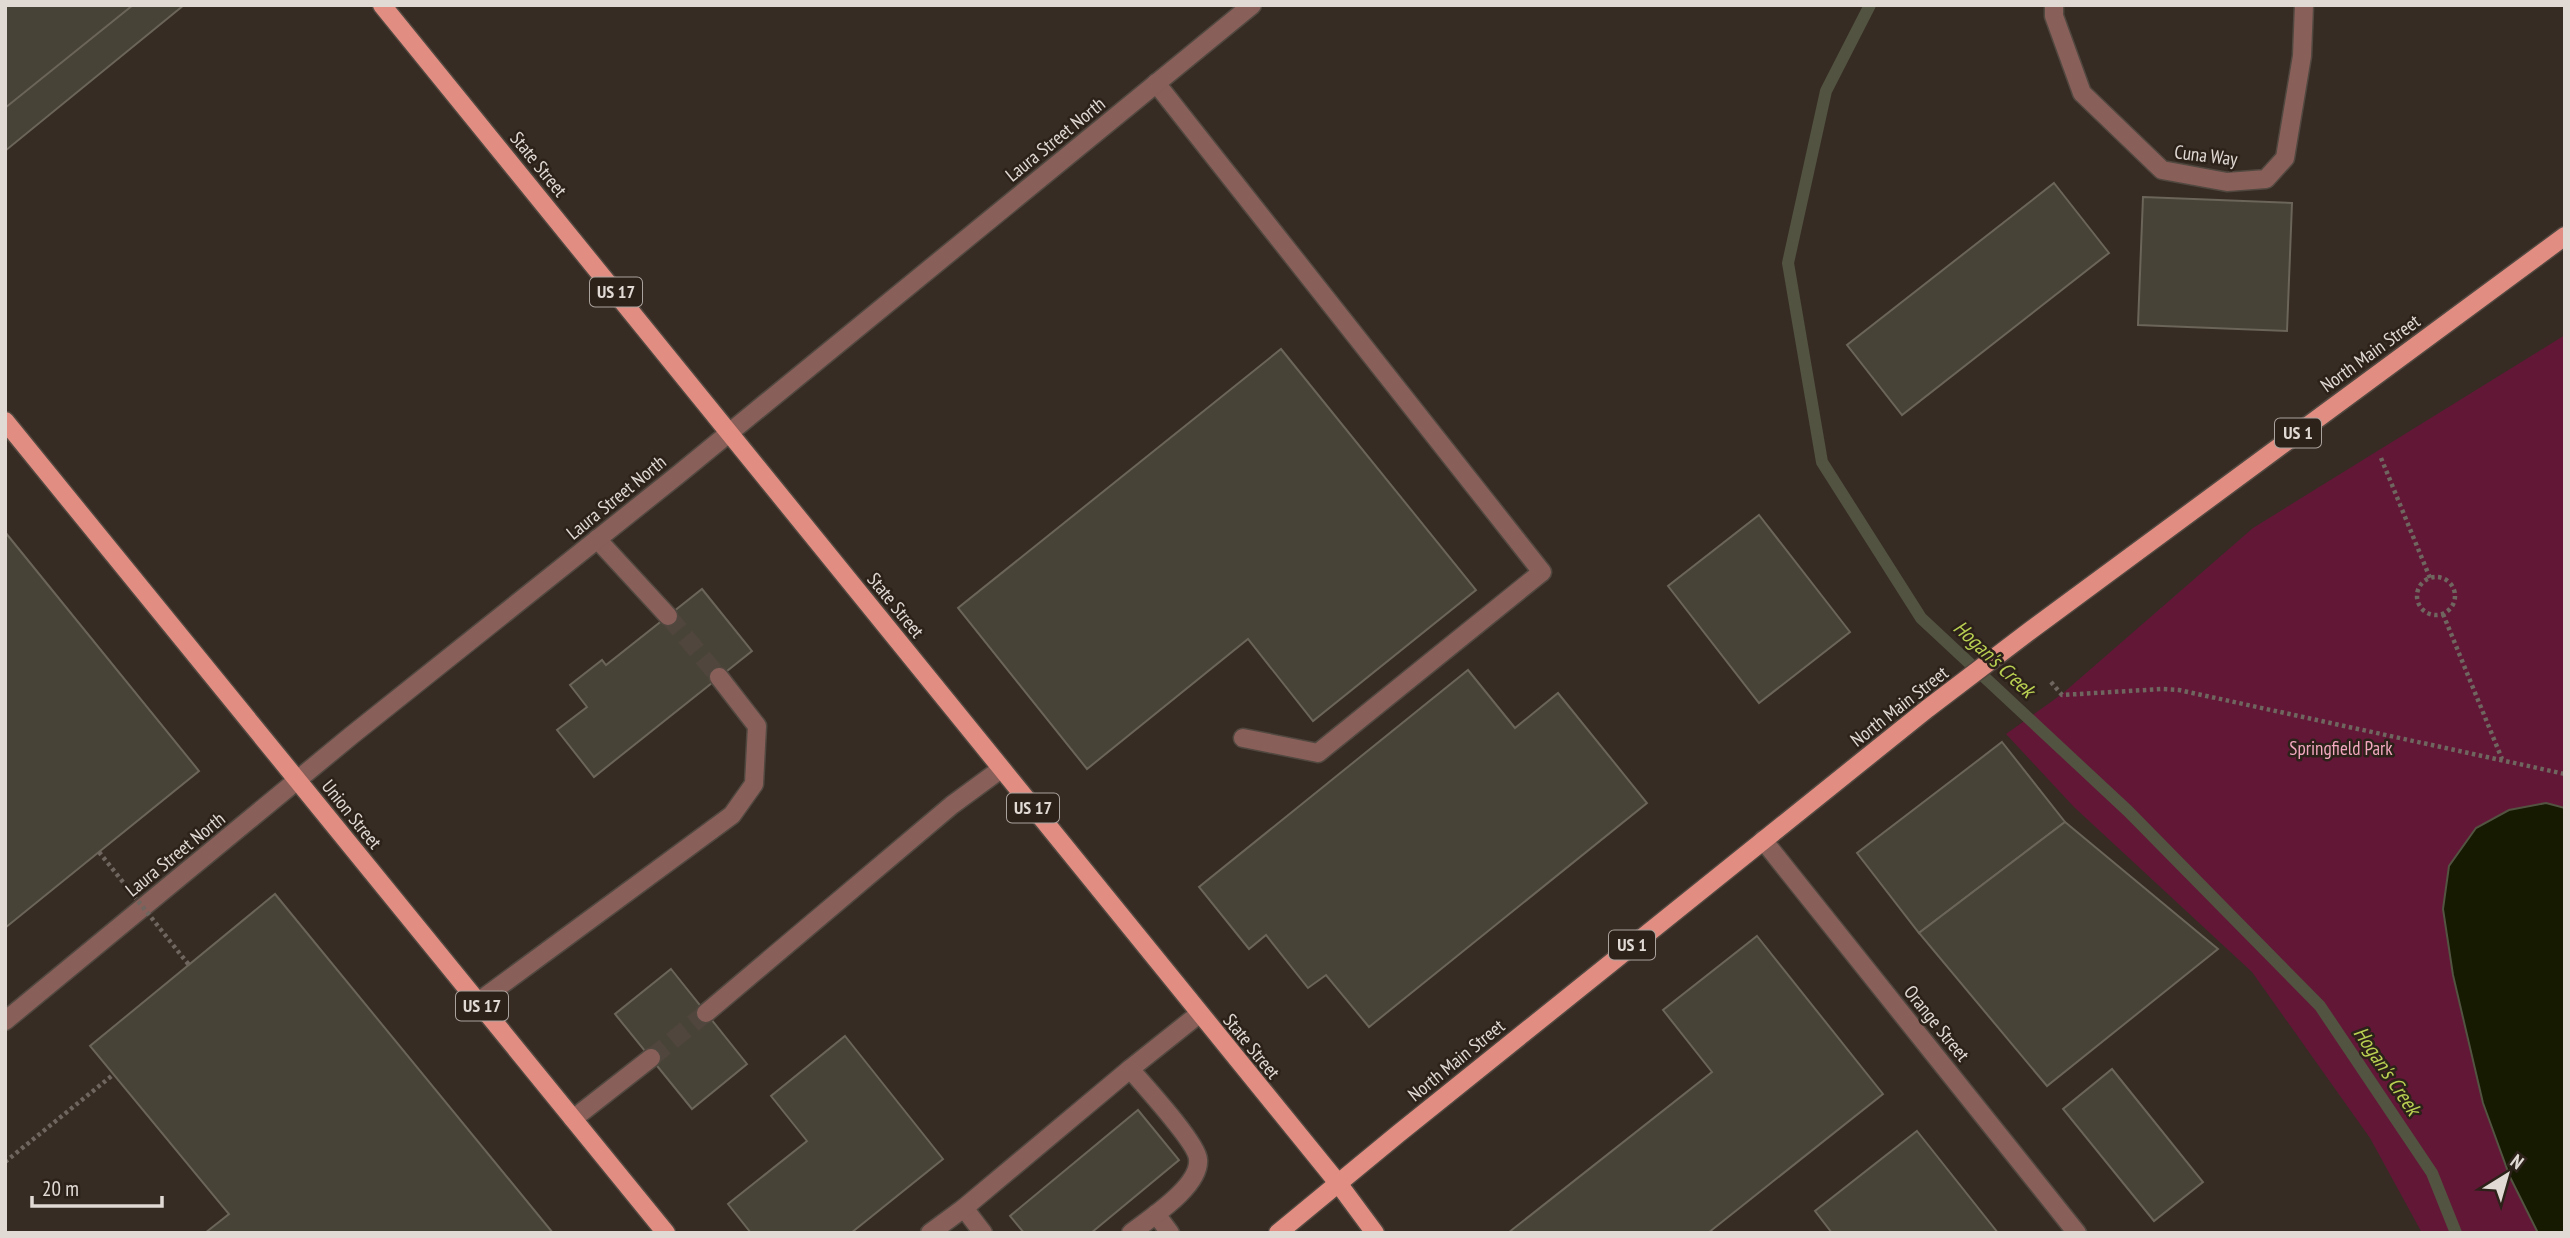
<svg xmlns="http://www.w3.org/2000/svg" width="2570" height="1238" viewBox="0 0 2570 1238" font-family="'PT Sans Narrow',sans-serif">
<style>
.green{fill:#621737}
.water{fill:#151a00;stroke:#525340;stroke-width:2}
.lines{fill:none;stroke-linecap:round;stroke-linejoin:round}
.stream{stroke:#525340;stroke-width:12}
.building{fill:#484337;stroke:#6a6558;stroke-width:2}
.minor-tunnel{stroke:#50463e;stroke-width:18;stroke-dasharray:18 9;stroke-linecap:butt}
.minor-casing{stroke:#514840;stroke-width:21}
.major-casing{stroke:#514840;stroke-width:21}
.path{stroke:#6f665f;stroke-width:4.5;stroke-dasharray:3.5 3.5;stroke-linecap:butt}
.minor{stroke:#885f59;stroke-width:18}
.major{stroke:#e18d81;stroke-width:18}
.path-bridge{stroke:#6f665f;stroke-width:4.5;stroke-dasharray:3.5 3.5;stroke-linecap:butt}
.labels{text-anchor:middle;stroke-width:5;stroke-linejoin:round;paint-order:stroke}
.shield{fill:#2c221a;stroke:#aaa29c;stroke-width:2}
.shield-label{font-size:18px;font-weight:bold;fill:#e0d9d4}
.street-label{font-size:19px;fill:#e0d9d4;stroke:#2c221a}
.park-label{font-size:19px;fill:#f2a8bf;stroke:#2c221a}
.water-label{font-size:21px;font-style:italic;fill:#b8cf51;stroke:#2c221a}
</style>
<rect width="100%" height="100%" fill="#362c24"/>
<!-- green -->
<path class="green" d="M2565,335V1233H2422L2370,1138L2252,972L2074,807L2006,734L2062,694L2253,528Z"/>
<!-- water -->
<path class="water" d="M2546,803L2565,808V1233H2538L2510,1177L2483,1103L2453,975L2443,909L2449,866L2476,828L2509,810Z"/>
<g class="lines">
<!-- stream -->
<path class="stream" d="M1870,5L1826,91L1788,263L1822,462L1921,618L2128,811L2320,1006L2432,1173L2456,1233"/>
</g>
<!-- building -->
<g class="building">
<path d="M5,5H184L5,151Z"/>
<path d="M5,5H133L5,108Z"/>
<path d="M2054,183L2109,253L1902,415L1847,345Z"/>
<path d="M2143,197L2292,203L2287,331L2138,325Z"/>
<path d="M1281,349L1476,590L1313,721L1248,639L1087,769L958,608Z"/>
<path d="M1759,515L1850,632L1759,703L1668,586Z"/>
<path d="M5,532L199,771L5,928Z"/>
<path d="M702,589L752,651L594,777L557,730L587,707L570,685L602,660L606,665Z"/>
<path d="M1468,670L1515,728L1558,693L1647,803L1369,1027L1326,975L1308,988L1266,935L1249,949L1199,887Z"/>
<path d="M2002,742L2065,822L1919,933L1857,853Z"/>
<path d="M2065,822L2218,949L2047,1086L1919,933Z"/>
<path d="M275,894L553,1233H205L229,1214L90,1046Z"/>
<path d="M1757,936L1883,1094L1708,1233H1508L1712,1072L1663,1010Z"/>
<path d="M671,969L747,1064L692,1109L615,1014Z"/>
<path d="M845,1036L943,1159L851,1233H751L728,1204L807,1141L771,1096Z"/>
<path d="M2112,1069L2203,1182L2154,1221L2063,1109Z"/>
<path d="M1138,1110L1179,1160L1091,1233H1024L1010,1216Z"/>
<path d="M1917,1131L1998,1233H1832L1815,1211Z"/>
</g>
<g class="lines">
<!-- minor-tunnel -->
<g class="minor-tunnel">
<path d="M668,616L719,677"/>
<path d="M651,1058L706,1013"/>
</g>
<defs>
<g id="minor">
<path d="M2054,5V16L2082,93L2162,170L2227,182L2266,179L2285,158L2302,56L2304,5"/>
<path d="M1156,83L1542,572L1318,753L1243,738"/>
<path d="M597,539L668,616"/>
<path d="M1763,840L2077,1233"/>
<path d="M478,1002L732,815L754,784L757,726L719,677"/>
<path d="M706,1013L952,805L1001,769"/>
<path d="M5,1021L352,735L679,474L1252,5"/>
<path d="M1130,1069L1199,1014"/>
<path d="M573,1119L651,1058"/>
<path d="M964,1208L983,1233"/>
<path d="M1156,1214L1170,1233"/>
<path d="M930,1233L964,1208L1130,1069C1143,1084 1197,1143 1198,1159C1201,1186 1150,1218 1131,1233"/>
</g>
<g id="major">
<path d="M382,5L1338,1183L1375,1233"/>
<path d="M5,421L666,1233"/>
<path d="M1278,1233L1398,1134L1927,709L2031,630L2565,236"/>
</g>
</defs>
<!-- minor casing -->
<use href="#minor" class="minor-casing"/>
<!-- major casing -->
<use href="#major" class="major-casing"/>
<!-- path -->
<g class="path">
<path d="M2381,458L2430,578"/>
<circle cx="2436" cy="596" r="19"/>
<path d="M2443,614L2502,759"/>
<path d="M2051,682L2062,695L2162,689L2179,690L2565,774"/>
<path d="M5,1162L114,1074"/>
</g>
<!-- minor -->
<use href="#minor" class="minor"/>
<!-- major -->
<use href="#major" class="major"/>
<!-- path-bridge -->
<path class="path-bridge" d="M99,852L189,965"/>
</g>
<g class="labels">
<!-- shield labels -->
<g class="shield">
<rect x="590" y="277.5" width="52" height="29" rx="5"/>
<rect x="2275" y="418.5" width="46" height="29" rx="5"/>
<rect x="1007" y="793.5" width="52" height="29" rx="5"/>
<rect x="1609" y="930.5" width="46" height="29" rx="5"/>
<rect x="456" y="991.5" width="52" height="29" rx="5"/>
</g>
<g class="shield-label">
<text x="616" y="298">US 17</text>
<text x="2298" y="439">US 1</text>
<text x="1033" y="814">US 17</text>
<text x="1632" y="951">US 1</text>
<text x="482" y="1012">US 17</text>
</g>
<!-- street labels -->
<g class="street-label">
<text transform="translate(1055 139) rotate(-39)" y="7">Laura Street North</text>
<text transform="translate(2206 155) rotate(7)" y="7">Cuna Way</text>
<text transform="translate(539 164) rotate(51)" y="7">State Street</text>
<text transform="translate(2370 353) rotate(-36)" y="7">North Main Street</text>
<text transform="translate(616 497) rotate(-39)" y="7">Laura Street North</text>
<text transform="translate(896 605) rotate(51)" y="7">State Street</text>
<text transform="translate(1899 706) rotate(-38)" y="7">North Main Street</text>
<text transform="translate(352 814) rotate(51)" y="7">Union Street</text>
<text transform="translate(175 854) rotate(-39)" y="7">Laura Street North</text>
<text transform="translate(1937 1023) rotate(51)" y="7">Orange Street</text>
<text transform="translate(1252 1046) rotate(51)" y="7">State Street</text>
<text transform="translate(1456 1060) rotate(-39)" y="7">North Main Street</text>
</g>
<!-- park labels -->
<g class="park-label">
<text x="2341" y="755">Springfield Park</text>
</g>
<!-- water labels -->
<g class="water-label">
<text transform="translate(1994 659) rotate(43)" y="7">Hogan's Creek</text>
<text transform="translate(2387 1071) rotate(56)" y="7">Hogan's Creek</text>
</g>
</g>
<!-- border -->
<rect width="2570" height="1238" fill="none" stroke="#e0d9d4" stroke-width="14"/>
<!-- north arrow -->
<g transform="translate(2507 1175) rotate(37)" stroke="#2c221a" stroke-width="5" paint-order="stroke">
<path d="M0-5L12 26L0 18L-12 26Z" fill="#e0d9d4"/>
<text y="-10" font-size="19" font-weight="bold" text-anchor="middle" fill="#e0d9d4">N</text>
</g>
<!-- scale -->
<path d="M32 1196v10h130v-10" fill="none" stroke="#e0d9d4" stroke-width="3.5"/>
<text x="42" y="1196" font-size="21" fill="#e0d9d4" stroke="#2c221a" stroke-width="5" paint-order="stroke">20 m</text>
</svg>
